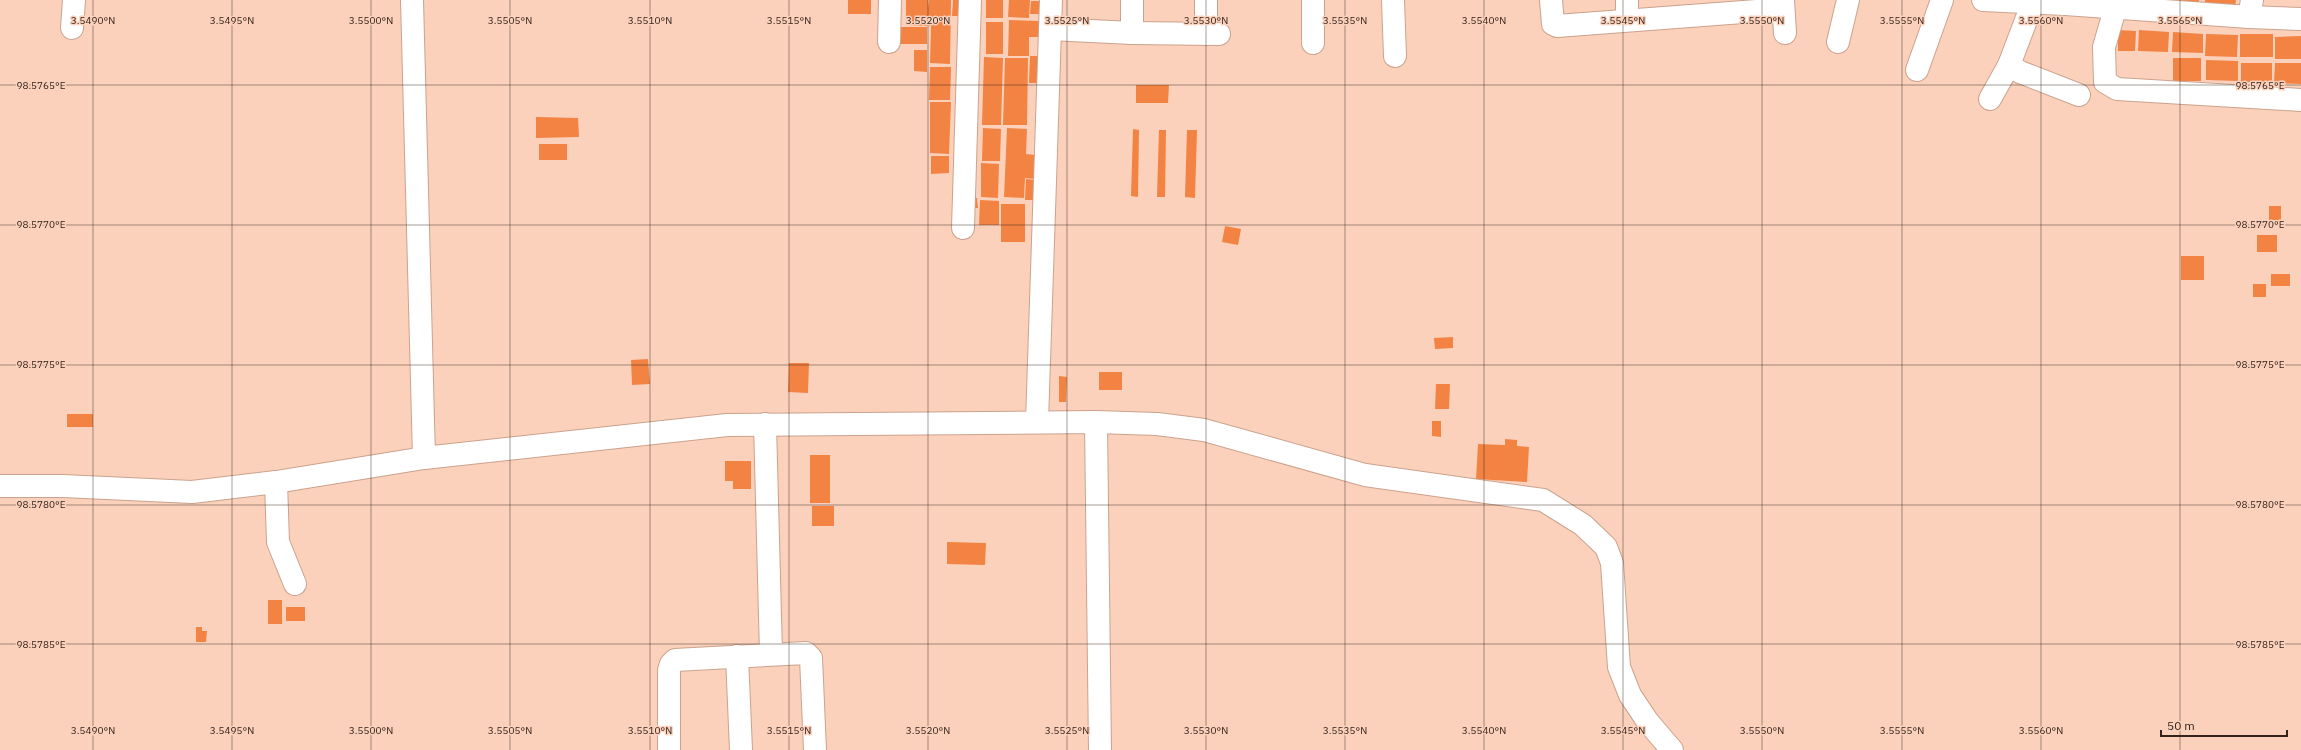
<svg xmlns="http://www.w3.org/2000/svg" width="2301" height="750" viewBox="0 0 2301 750" font-family="'IBM Plex Sans',sans-serif">
<style>
.building{fill:#f38343}
.lines{fill:none;stroke-linecap:round;stroke-linejoin:round}
.minor-casing{stroke:#cba28d;stroke-width:24}
.minor{stroke:#fff;stroke-width:22}
.ticks{fill:none;stroke:#33231b;stroke-width:1;stroke-opacity:0.45}
.ticks-label{font-size:10px;text-anchor:middle;fill:#33231b;stroke:#fcd1bc;stroke-width:3;stroke-linejoin:round;paint-order:stroke}
</style>
<rect width="100%" height="100%" fill="#fcd1bc"/>
<!-- building -->
<g class="building">
<rect x="848" y="0" width="23" height="14"/>
<path d="M906,0H928L929,8V0H951L950,64L930,63L931,26L906,25Z"/>
<path d="M953,0H960L959,16H952Z"/>
<rect x="986" y="0" width="17" height="18"/>
<path d="M1009,0H1030L1029,18L1008,17Z"/>
<rect x="2180" y="0" width="19" height="7"/>
<path d="M2205,0H2236L2235,7L2205,6Z"/>
<path d="M1031,1H1040L1039,14H1030Z"/>
<path d="M1009,20L1039,21L1038,37H1029V56H1008Z"/>
<rect x="986" y="22" width="17" height="32"/>
<rect x="897" y="27" width="30" height="17"/>
<path d="M2118,30L2136,31L2135,51H2118Z"/>
<path d="M2139,30L2169,32L2168,52L2138,51Z"/>
<path d="M2173,32L2203,34V53L2172,52Z"/>
<path d="M2206,34L2238,35L2237,57L2205,56Z"/>
<rect x="2240" y="34" width="33" height="23"/>
<path d="M2301,36V59H2275V37Z"/>
<path d="M914,50H927V72L914,71Z"/>
<path d="M1030,56H1039L1038,83H1029Z"/>
<path d="M984,57L1003,58L1001,125H982Z"/>
<path d="M1005,58H1028L1027,125H1003Z"/>
<rect x="2173" y="58" width="28" height="23"/>
<path d="M2206,60L2238,61V81L2206,80Z"/>
<rect x="2241" y="63" width="31" height="19"/>
<path d="M2275,63H2301V84L2274,83Z"/>
<path d="M930,67H951L950,100H929Z"/>
<path d="M1136,85H1169L1168,103H1136Z"/>
<path d="M930,102H951L949,154L930,153Z"/>
<path d="M536,117L578,118L579,137L536,138Z"/>
<path d="M983,128L1001,129L1000,161H982Z"/>
<path d="M1007,128L1027,129L1026,154L1035,155V179L1025,178L1024,198L1004,197Z"/>
<path d="M1133,129L1139,130L1138,197L1131,196Z"/>
<path d="M1159,130H1166L1165,197H1157Z"/>
<path d="M1187,130H1197L1195,198L1185,197Z"/>
<rect x="539" y="144" width="28" height="16"/>
<path d="M931,156H949V173L931,174Z"/>
<path d="M981,163L999,164L998,198L981,197Z"/>
<path d="M1026,179L1035,180L1034,200H1025Z"/>
<path d="M971,198H977L978,208H971Z"/>
<path d="M980,200L999,201V225H979Z"/>
<rect x="1001" y="204" width="24" height="38"/>
<rect x="2269" y="206" width="12" height="14"/>
<path d="M1225,226L1241,229L1238,245L1222,242Z"/>
<rect x="2257" y="235" width="20" height="17"/>
<rect x="2181" y="256" width="23" height="24"/>
<rect x="2271" y="274" width="19" height="12"/>
<rect x="2253" y="284" width="13" height="13"/>
<path d="M1453,337V348L1435,349L1434,338Z"/>
<path d="M648,359L650,384L632,385L631,360Z"/>
<path d="M789,363H809L808,393L788,392Z"/>
<rect x="1099" y="372" width="23" height="18"/>
<path d="M1059,376L1067,377L1066,402H1059Z"/>
<path d="M1436,384H1450L1449,409H1435Z"/>
<rect x="67" y="414" width="26" height="13"/>
<path d="M1432,421H1441V437L1432,436Z"/>
<path d="M1505,439L1517,440V446L1529,447L1527,482L1476,479L1478,444L1505,445Z"/>
<rect x="810" y="455" width="20" height="48"/>
<path d="M725,461H751V489H733V481H725Z"/>
<rect x="812" y="506" width="22" height="20"/>
<path d="M947,542L986,543L985,565L947,564Z"/>
<rect x="268" y="600" width="14" height="24"/>
<rect x="286" y="607" width="19" height="14"/>
<path d="M196,627H202V631H207L206,642H196Z"/>
</g>
<g class="lines">
<defs>
<g id="minor">
<path d="M412,0L424,458"/>
<path d="M1313,0V43"/>
<path d="M1393,0L1395,56"/>
<path d="M1551,0L1553,24L1557,26L1783,9"/>
<path d="M1627,0V20"/>
<path d="M1783,0L1785,33"/>
<path d="M1983,0L2065,4L2249,17L2252,0"/>
<path d="M2033,2L2009,65L2020,72L2079,95"/>
<path d="M2115,9L2104,47L2105,82L2117,89L2301,100"/>
<path d="M2249,17L2301,19"/>
<path d="M72,28L74,0"/>
<path d="M1050,29L1132,33V0"/>
<path d="M1132,33L1219,34"/>
<path d="M1206,34V0"/>
<path d="M889,42L890,0"/>
<path d="M1838,42L1848,0"/>
<path d="M1917,70L1942,0"/>
<path d="M1990,99L2009,65"/>
<path d="M963,228L970,0"/>
<path d="M1037,422L1051,0"/>
<path d="M1096,422L1100,750"/>
<path d="M765,424L771,654"/>
<path d="M276,482L278,542L295,584"/>
<path d="M0,486H63L192,492L276,482L424,458L727,425L1096,422L1157,424L1204,430L1365,475L1543,500L1583,525L1606,547L1612,563L1619,667L1630,695L1648,722L1672,750"/>
<path d="M737,656L741,750"/>
<path d="M669,750V670L671,664L675,660L806,653L811,658L815,750"/>
</g>
</defs>
<!-- minor casing -->
<use href="#minor" class="minor-casing"/>
<!-- minor -->
<use href="#minor" class="minor"/>
</g>
<!-- ticks -->
<path class="ticks" d="M93,0V750M232,0V750M371,0V750M510,0V750M650,0V750M789,0V750M928,0V750M1067,0V750M1206,0V750M1345,0V750M1484,0V750M1623,0V750M1762,0V750M1902,0V750M2041,0V750M2180,0V750M0,85H2301M0,225H2301M0,365H2301M0,505H2301M0,644H2301"/>
<g class="ticks-label">
<text x="93" y="24">3.5490°N</text>
<text x="232" y="24">3.5495°N</text>
<text x="371" y="24">3.5500°N</text>
<text x="510" y="24">3.5505°N</text>
<text x="650" y="24">3.5510°N</text>
<text x="789" y="24">3.5515°N</text>
<text x="928" y="24">3.5520°N</text>
<text x="1067" y="24">3.5525°N</text>
<text x="1206" y="24">3.5530°N</text>
<text x="1345" y="24">3.5535°N</text>
<text x="1484" y="24">3.5540°N</text>
<text x="1623" y="24">3.5545°N</text>
<text x="1762" y="24">3.5550°N</text>
<text x="1902" y="24">3.5555°N</text>
<text x="2041" y="24">3.5560°N</text>
<text x="2180" y="24">3.5565°N</text>
<text x="2260" y="89">98.5765°E</text>
<text x="41" y="89">98.5765°E</text>
<text x="2260" y="228">98.5770°E</text>
<text x="41" y="228">98.5770°E</text>
<text x="2260" y="368">98.5775°E</text>
<text x="41" y="368">98.5775°E</text>
<text x="2260" y="508">98.5780°E</text>
<text x="41" y="508">98.5780°E</text>
<text x="2260" y="648">98.5785°E</text>
<text x="41" y="648">98.5785°E</text>
<text x="93" y="734">3.5490°N</text>
<text x="232" y="734">3.5495°N</text>
<text x="371" y="734">3.5500°N</text>
<text x="510" y="734">3.5505°N</text>
<text x="650" y="734">3.5510°N</text>
<text x="789" y="734">3.5515°N</text>
<text x="928" y="734">3.5520°N</text>
<text x="1067" y="734">3.5525°N</text>
<text x="1206" y="734">3.5530°N</text>
<text x="1345" y="734">3.5535°N</text>
<text x="1484" y="734">3.5540°N</text>
<text x="1623" y="734">3.5545°N</text>
<text x="1762" y="734">3.5550°N</text>
<text x="1902" y="734">3.5555°N</text>
<text x="2041" y="734">3.5560°N</text>
</g>
<!-- scale -->
<path d="M2161 730v6h126v-6" fill="none" stroke="#33231b" stroke-width="2"/>
<text x="2167" y="730" font-size="12" fill="#33231b" stroke="#fcd1bc" stroke-width="3" paint-order="stroke">50 m</text>
</svg>
